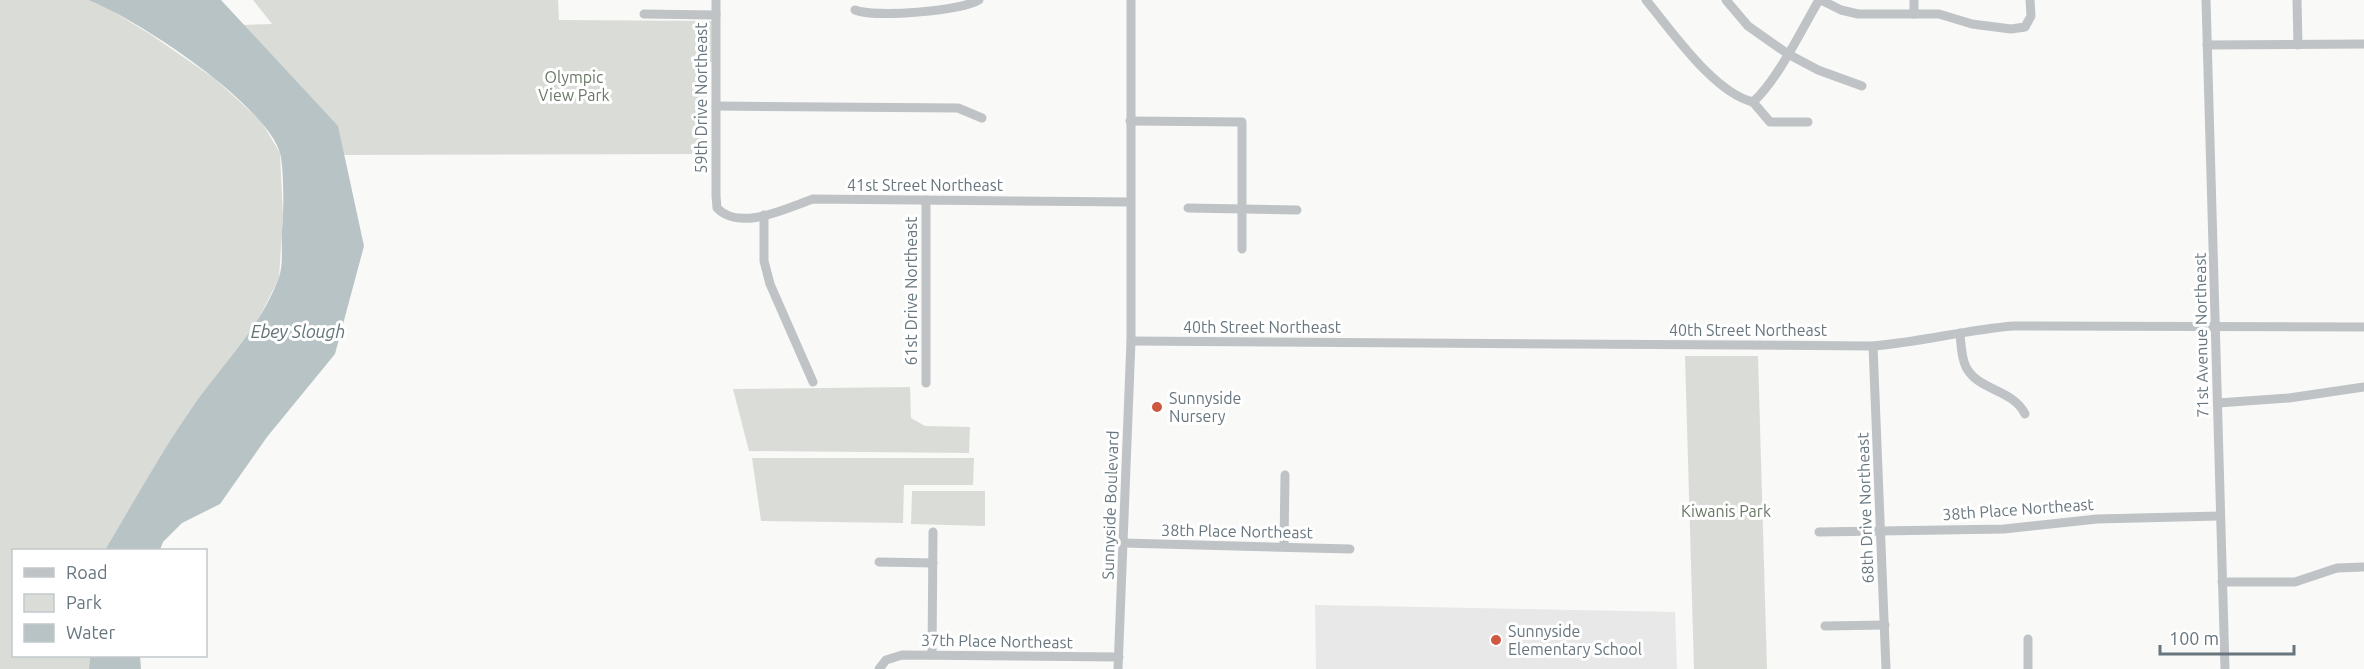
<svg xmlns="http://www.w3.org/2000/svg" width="2364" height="669" viewBox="0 0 2364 669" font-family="Ubuntu,sans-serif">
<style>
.built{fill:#e7e8e7}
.green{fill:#daddd7}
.water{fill:#b8c3c6}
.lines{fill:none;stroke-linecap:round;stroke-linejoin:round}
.minor{stroke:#bfc3c6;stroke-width:9}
.poi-dot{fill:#cf5841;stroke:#fff;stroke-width:2}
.labels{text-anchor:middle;stroke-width:6;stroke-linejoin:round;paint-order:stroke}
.park-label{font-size:16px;fill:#6a7766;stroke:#fff}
.street-label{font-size:16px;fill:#67767e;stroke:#fff}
.poi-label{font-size:16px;fill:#67767e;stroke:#fff;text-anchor:start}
.water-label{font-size:18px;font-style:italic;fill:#627478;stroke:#fff}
</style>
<rect width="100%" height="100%" fill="#f9f9f7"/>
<!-- built -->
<path class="built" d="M1315,605L1675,612L1677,669H1316Z"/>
<!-- green -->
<g class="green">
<path d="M0,0H88L104,6L150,34L215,79L261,121L280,153L283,215L279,278L253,330L188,413L105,550H14V656H90L89,669H0Z"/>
<path d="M253,0H558L559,20L718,21V62H707L704,154L339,155L242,25L272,24Z"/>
<path d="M1685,356H1758L1767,669H1694Z"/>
<path d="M910,387L911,418L925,426L970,427L969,453L749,451L733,389Z"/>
<path d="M752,458H974L973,485H904L903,523L761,521Z"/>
<path d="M912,491H985V526L911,524Z"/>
</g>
<!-- water -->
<g class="water">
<path d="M88,0H221L338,126L364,246L335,354L267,437L220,504L182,523L163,542L160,550H105C132,505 158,458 187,415C218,368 257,334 278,280C284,266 281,245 282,230C284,213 284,168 280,153C265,103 136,18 88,0Z"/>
<path d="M90,656H140L141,669H89Z"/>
</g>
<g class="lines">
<!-- minor -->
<g class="minor">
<path d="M716,0V196L717,208C740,232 787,208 813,199L1130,202"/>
<path d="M1646,0C1672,31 1714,93 1753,102C1777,81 1802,29 1819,0"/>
<path d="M1726,0L1748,26L1788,54L1818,70L1862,86"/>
<path d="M1821,0L1841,10L1858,14H1939L1972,24L2011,29L2025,27L2031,16L2030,0"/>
<path d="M1914,0V14"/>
<path d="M2206,0L2225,669"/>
<path d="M2297,0L2298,45"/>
<path d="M855,10C875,18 961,11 979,0"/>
<path d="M644,14L716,15"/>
<path d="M2207,45L2364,44"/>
<path d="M1753,102L1770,122H1808"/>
<path d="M716,106L958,108L982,118"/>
<path d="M1130,121L1242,122V249"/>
<path d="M1188,208L1297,210"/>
<path d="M764,215V261L770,284L813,382"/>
<path d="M1960,333C1961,344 1961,357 1966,367C1978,391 2013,389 2025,414"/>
<path d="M1131,341L1873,346C1920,342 1966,330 2013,326L2364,327"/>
<path d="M1873,346L1886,669"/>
<path d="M926,383V200"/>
<path d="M2218,403L2289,398L2364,387"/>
<path d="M1819,532L2004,529L2097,519L2219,516"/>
<path d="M1123,543L1350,549"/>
<path d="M1284,546L1285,475"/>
<path d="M879,562L933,563"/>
<path d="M2222,582H2295L2337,568L2364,567"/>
<path d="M1825,626L1885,625"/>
<path d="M932,655L933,532"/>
<path d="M879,669L886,660L902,655L1119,657"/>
<path d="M1118,669L1131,341V0"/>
<path d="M2028,669V639"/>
</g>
</g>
<!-- markers -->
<g class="poi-dot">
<circle cx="1157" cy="407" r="6"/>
<circle cx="1496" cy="640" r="6"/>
</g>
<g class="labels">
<!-- park labels -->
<g class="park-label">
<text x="574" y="83">Olympic<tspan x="574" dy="18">View Park</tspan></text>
<text x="1726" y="517">Kiwanis Park</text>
</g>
<!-- street labels -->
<g class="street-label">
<text transform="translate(701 98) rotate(-90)" y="6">59th Drive Northeast</text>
<text x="925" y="191">41st Street Northeast</text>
<text transform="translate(911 291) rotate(-90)" y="6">61st Drive Northeast</text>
<text x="1262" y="333">40th Street Northeast</text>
<text x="1748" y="336">40th Street Northeast</text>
<text transform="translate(2201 335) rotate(-91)" y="6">71st Avenue Northeast</text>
<text transform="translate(1110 505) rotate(-88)" y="6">Sunnyside Boulevard</text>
<text transform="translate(1865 508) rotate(-92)" y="6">68th Drive Northeast</text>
<text transform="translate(2018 509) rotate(-4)" y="6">38th Place Northeast</text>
<text transform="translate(1237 531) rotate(1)" y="6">38th Place Northeast</text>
<text transform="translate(997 641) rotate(1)" y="6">37th Place Northeast</text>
</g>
<!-- poi labels -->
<g class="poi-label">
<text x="1169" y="404">Sunnyside<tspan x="1169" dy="18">Nursery</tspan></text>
<text x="1508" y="637">Sunnyside<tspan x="1508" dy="18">Elementary School</tspan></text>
</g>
<!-- water labels -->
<g class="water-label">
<text x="298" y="338">Ebey Slough</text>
</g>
</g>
<!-- legend -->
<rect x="12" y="549" width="195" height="108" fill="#ffffff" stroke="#c2c8cb" stroke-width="1.5"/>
<rect x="24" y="568" width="30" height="9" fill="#bfc3c6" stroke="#c2c8cb" stroke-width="1.5"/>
<text x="66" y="579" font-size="18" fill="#67767e">Road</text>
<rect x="24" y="594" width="30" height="18" fill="#daddd7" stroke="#c2c8cb" stroke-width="1.5"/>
<text x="66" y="609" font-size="18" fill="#67767e">Park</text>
<rect x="24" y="624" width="30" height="18" fill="#b8c3c6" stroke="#c2c8cb" stroke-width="1.5"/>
<text x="66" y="639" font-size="18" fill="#67767e">Water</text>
<!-- scale -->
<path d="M2160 645v9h134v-9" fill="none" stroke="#67767e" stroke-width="3"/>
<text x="2169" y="645" font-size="18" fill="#67767e" stroke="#ffffff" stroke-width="4.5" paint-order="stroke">100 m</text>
</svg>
